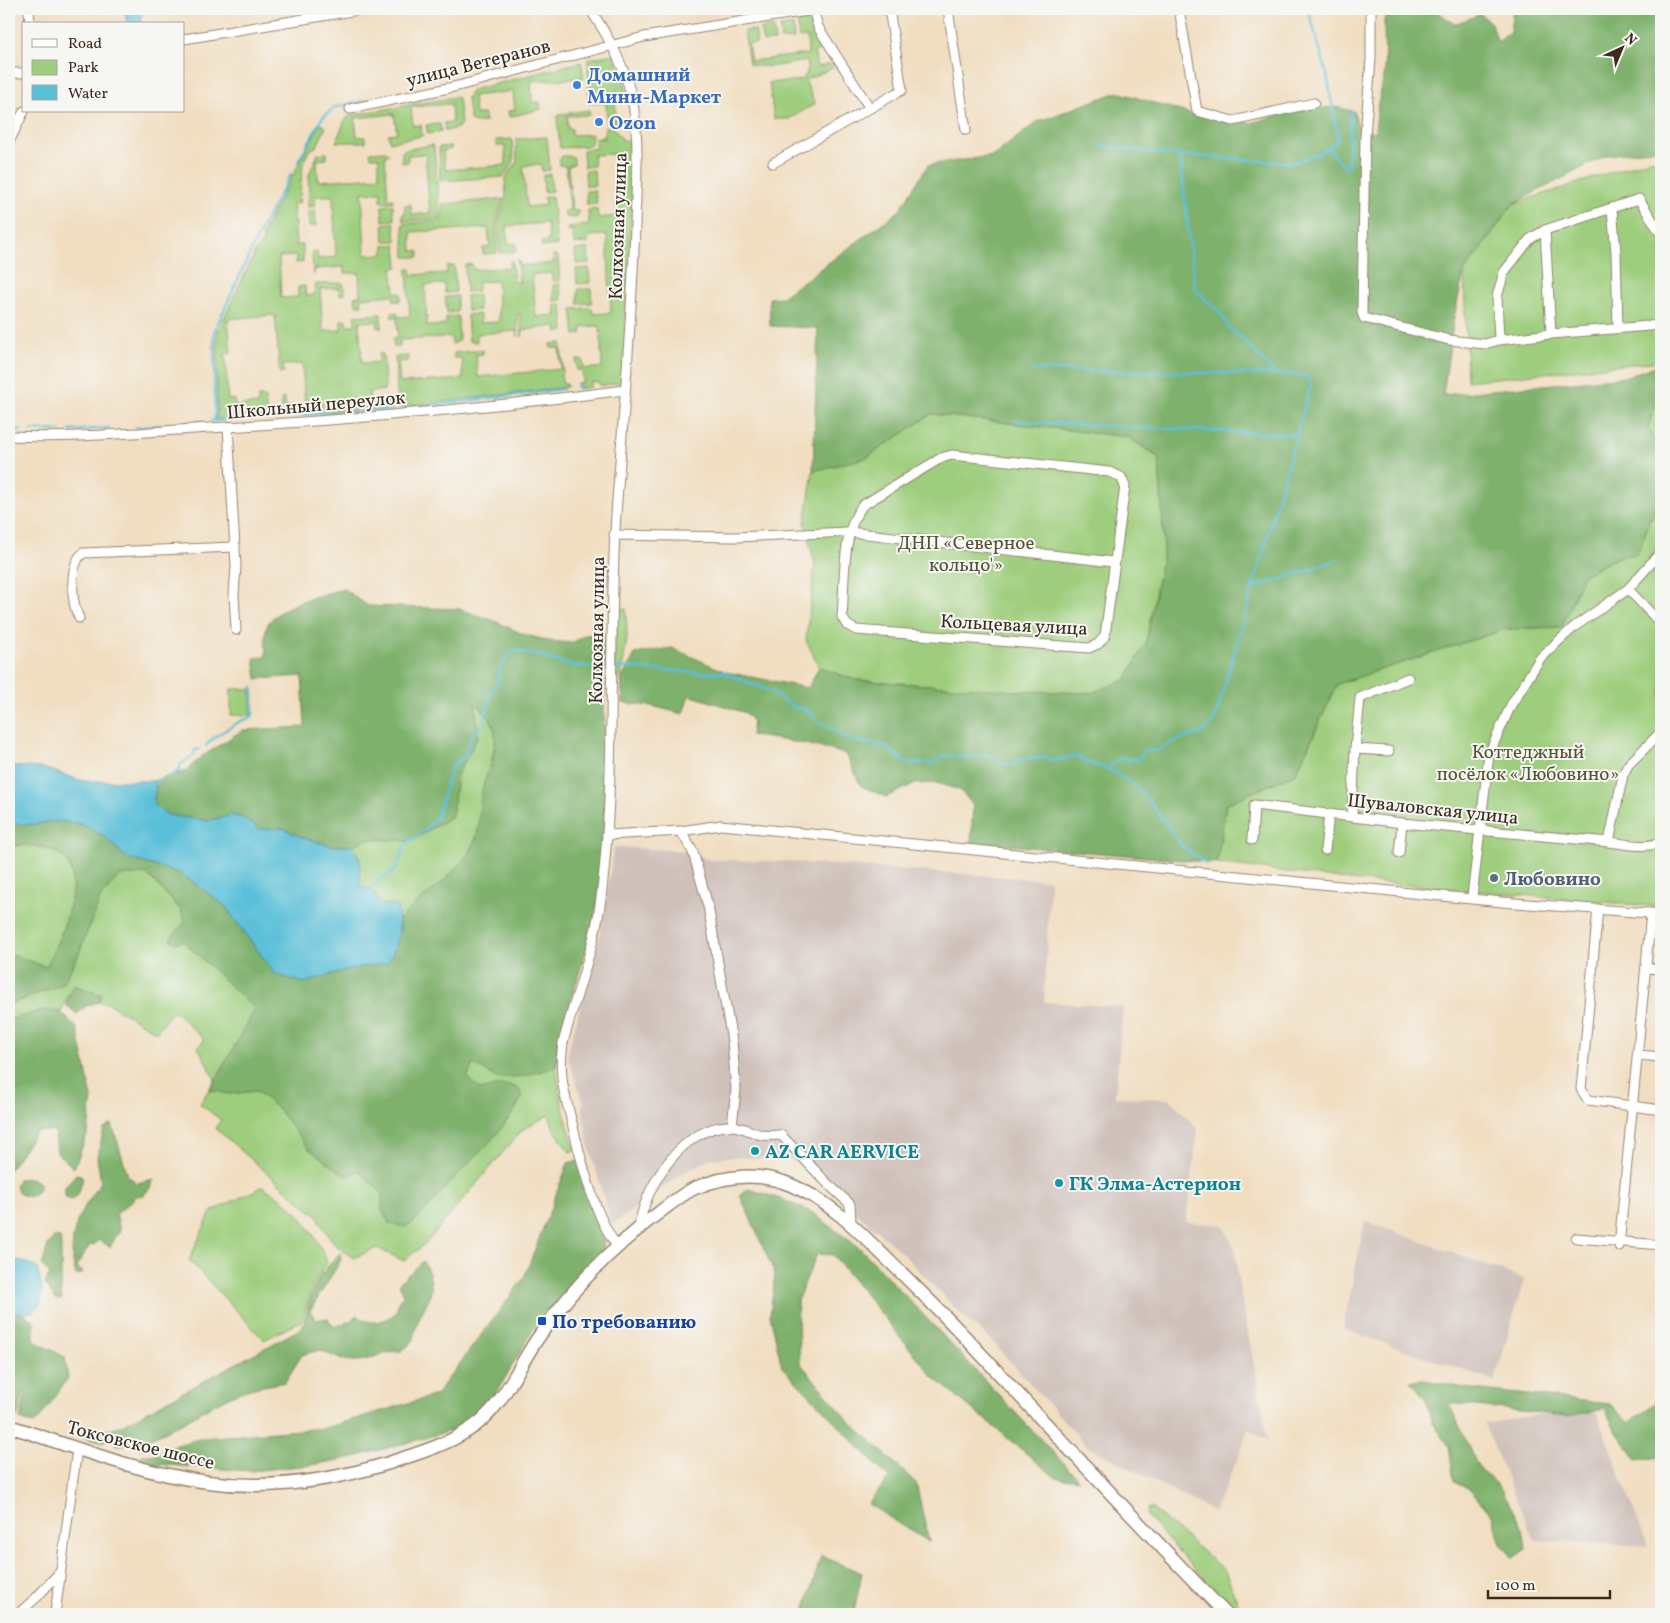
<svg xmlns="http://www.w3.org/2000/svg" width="1670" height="1623" viewBox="0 0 1670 1623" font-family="Vollkorn,serif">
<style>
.built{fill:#f3d4be}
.industrial{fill:#cfc0ba}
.green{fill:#9ece7d;stroke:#6c7c4e}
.forest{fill:#7eb16c;stroke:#5c6e45}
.water{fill:#5abfd8;stroke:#4a747b}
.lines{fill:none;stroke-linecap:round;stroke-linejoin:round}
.stream{stroke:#5abfd8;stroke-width:2.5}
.street-casing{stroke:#968470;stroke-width:11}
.secondary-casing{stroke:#968470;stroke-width:15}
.street{stroke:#fff;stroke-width:9}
.secondary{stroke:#fff;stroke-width:12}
.shop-dot{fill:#3f7fe0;stroke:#f6f6f2;stroke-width:2}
.service-dot{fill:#5c6f8a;stroke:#f6f6f2;stroke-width:2}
.culture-dot{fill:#0f9aa8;stroke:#f6f6f2;stroke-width:2}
.transit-dot{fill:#1a4fb4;stroke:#f6f6f2;stroke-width:2}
.labels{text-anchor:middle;stroke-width:4;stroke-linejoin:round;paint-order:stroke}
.street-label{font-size:19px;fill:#3b2a1e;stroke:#f6f6f2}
.shop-label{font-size:19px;font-weight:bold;fill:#366cbe;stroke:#f6f6f2;text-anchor:start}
.park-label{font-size:19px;fill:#545336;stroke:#f6f6f2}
.service-label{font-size:19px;font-weight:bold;fill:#4e5e75;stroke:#f6f6f2;text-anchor:start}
.culture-label{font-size:19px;font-weight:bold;fill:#0d838f;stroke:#f6f6f2;text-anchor:start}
.transit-label{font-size:19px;font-weight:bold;fill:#164399;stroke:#f6f6f2;text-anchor:start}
</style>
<rect width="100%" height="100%" fill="#f6f6f2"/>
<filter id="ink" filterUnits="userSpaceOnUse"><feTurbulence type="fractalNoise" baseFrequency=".02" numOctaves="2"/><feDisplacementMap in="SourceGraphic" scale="10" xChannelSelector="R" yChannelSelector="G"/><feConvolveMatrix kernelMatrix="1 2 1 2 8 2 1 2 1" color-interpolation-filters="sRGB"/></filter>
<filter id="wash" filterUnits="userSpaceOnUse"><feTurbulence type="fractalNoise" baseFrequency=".0096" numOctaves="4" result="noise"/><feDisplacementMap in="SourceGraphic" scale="20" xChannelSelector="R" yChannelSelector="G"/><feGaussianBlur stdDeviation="1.12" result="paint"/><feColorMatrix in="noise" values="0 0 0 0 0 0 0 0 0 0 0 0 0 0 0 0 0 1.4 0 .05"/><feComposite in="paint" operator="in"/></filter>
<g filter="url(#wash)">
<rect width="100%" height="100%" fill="#f1dec1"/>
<!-- built -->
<path class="built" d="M691,9H758V14L693,22Z"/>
<!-- industrial -->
<g class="industrial">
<path d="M614,847L689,851L709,860L778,861L1050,880L1044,1002L1123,1007L1115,1097L1170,1099L1198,1129L1186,1222L1223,1225L1236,1252L1238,1279L1268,1441L1248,1429L1239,1456L1214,1512L1087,1446L988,1337L967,1320L900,1251L795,1160L727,1157L710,1159L683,1173L612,1225L588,1143L582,1106L584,1103L567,1056L584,993L590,981L605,908Z"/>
<path d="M1365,1221L1524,1279L1495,1381L1343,1329Z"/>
<path d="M1593,1405L1648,1546L1534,1540L1484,1424Z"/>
</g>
<!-- green -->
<g class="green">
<path d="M808,20L822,50L814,52L817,67L830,64L833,68L805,80L815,104L789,119H774L769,83L802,80L807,73V61C787,63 769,70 749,64L744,31L755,30L757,43L748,44L751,61L808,54L807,37L799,38L797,21Z"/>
<path d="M793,25L794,39L781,40L780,27Z"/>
<path d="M773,27L775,41L763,42L760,29Z"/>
<path d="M613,54L623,76L629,101L615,102L616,122L607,123L606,103H589L588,62V59Z"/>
<path d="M581,62L584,78L531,81L532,102H540L541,109L509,117L508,111L515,110L513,91L473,96L475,114H484L485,122L475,123L470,120L467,98L472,90Z"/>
<path d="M455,97L458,98L461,123L458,128L445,131L444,123L452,122L451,104L411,107L413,126L421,125L422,136L390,142L388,134L397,133L394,114L355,118L357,137H365L366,142H336L345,120L351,115Z"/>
<path d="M589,110L590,115L567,116L568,129H572V135L592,134L591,143L587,146L560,148L557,117L562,114Z"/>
<path d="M320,124L326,127L317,146L309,151L303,163L299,203L293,204L296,245H303V262L296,263V256L279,257L281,298L298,297V287L305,286L306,296L314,295L316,284L343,283L345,294L340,295L339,288L320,289L323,331L341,330V320H347V325H355V316L381,314L382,328H378L377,321L359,322L362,363L379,362V354H383L385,387L384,390L369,392L370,401L387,400L388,408L284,414L282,411L281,399H285V407L305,406L302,364L283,365L284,373L280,374L275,315L228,319L231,353L225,354L228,400L234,399L235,406L258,404V397H265L267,416L217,420V333L256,250L264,240L262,235L269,220Z"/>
<path d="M440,124L441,131L428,134L426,125Z"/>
<path d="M611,126L624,141L633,142L630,254L622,382L600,386L599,382H591V387L578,389L577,383L583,382L582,370H577L576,360H583L584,369L602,367L600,326L582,327L581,334L575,335L572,309L592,308L593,314L611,313L607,235L588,236V243L574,244L572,230L567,231L568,227L589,225L588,210L597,209L598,218L617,216L613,154L593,155L594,166L584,167L583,150L596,148L595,138L606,139L599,137L605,135V127Z"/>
<path d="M547,137L550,170L542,171L541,164L523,166L527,207L545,205L544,197L552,196L557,245L542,247L541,242L549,241L547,223L507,226L508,244H516V251L500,253L498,223L506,197L505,178L517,162L516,139Z"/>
<path d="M512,139L514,161L503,177L440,181L439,147L451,146V149L443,151L445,170L506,165L505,146H497L496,140Z"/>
<path d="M432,145L434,147L440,218L403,221L402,215L405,214V205L411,204L412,215L430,213L425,154L408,155V162L402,163V153L404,150Z"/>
<path d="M386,151L389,154L385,156L388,199H393V202H381V192L362,193L365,255L384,254V245H396L398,267L392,268L395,292L400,293L401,299L399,301H394L393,295L361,298L362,305H357L354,297L360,296L359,273H344V267L315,269L314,275L313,274L312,253L317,252L318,259L336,257L333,196H315V206L308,207L309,174L318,154L327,153V159L317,160L318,181L379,177V157H371L370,152Z"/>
<path d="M562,156H571L574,158V164L568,166L572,210H578V215L576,218L565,217L564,211L570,210L566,166L559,165V159Z"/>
<path d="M1652,159L1661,172V361L1467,381L1464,272L1513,204Z"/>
<path d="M594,170L595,186H586L585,171Z"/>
<path d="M550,174L552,191L544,192L543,175Z"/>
<path d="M586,191H595L597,204L587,205Z"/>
<path d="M503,199L496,223L497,253L483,254V248L490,247L488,228L411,232L412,251H419V257H405L403,224L442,220V204Z"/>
<path d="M393,205L394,220L383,221L382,206Z"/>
<path d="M315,210L316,226H309L308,211Z"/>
<path d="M394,223L396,241H384L383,224Z"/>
<path d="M588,249L589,263L576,264L575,250Z"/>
<path d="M553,255L558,256L560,281H553L551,273L532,275L536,317L556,315L555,305L562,304L564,331L557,332L556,326L523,330L522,337L520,314H517L518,337L516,331L477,334V342L469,341L467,315L480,314V323L499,322L497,281L478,282V291L466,292L465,265L472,264L473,270L510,267V261H512L514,282H519L517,260H519L520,266L554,263Z"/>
<path d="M447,266H454L456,292L445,293L444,284L425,285L427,326L446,325V317L458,316L459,341L452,344L451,337L400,340V346L394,347L393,338H398L397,317H391L392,313L397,312L398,317L410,316L407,269L410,267L412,275L447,273Z"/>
<path d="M589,268L590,283L577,284L576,269Z"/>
<path d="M560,284L562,300L554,301L553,285Z"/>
<path d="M578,289H591L592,303L578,304Z"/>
<path d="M478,295L479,310L467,311L466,296Z"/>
<path d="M457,296V312L447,313L445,297Z"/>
<path d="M561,343L563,372L561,375L563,384H567V387L398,407L395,357L408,356V361L398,362L400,383L463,379L462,358H454V353L483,350V354L476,355L478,377L561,369L559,348H551L550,344Z"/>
<path d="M1661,389V457L1648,427Z"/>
<path d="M931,414L1128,437L1159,458L1164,547L1146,643L1126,680L1091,693L1017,691L855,680L819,667L806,640L815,565L805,524L813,471L866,458Z"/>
<path d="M1661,494V907L1349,880L1217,863L1226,804L1296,773L1337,684L1506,629L1562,627L1583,575L1618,557L1637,553Z"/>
<path d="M617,608L626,609L627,638L621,677L614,678Z"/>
<rect x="231" y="689" width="20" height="26"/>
<path d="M475,702L491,718L496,737L489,773L483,787L479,831L471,849L457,869L561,1033C550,1075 564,1110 575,1150L570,1152L554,1130L549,1115L522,1130L427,1242L404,1261L377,1248L354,1258C336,1248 327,1236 318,1217L215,1128L221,1120L200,1104L215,1079L198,1047L204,1040L174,1010L156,1032L107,1003L98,1002L102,995L73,985L61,1012L44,1010L9,1020V1005L63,984L77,958L100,897L119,876L147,874L181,910L186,922L171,938L183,941L255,1008L352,846L366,839L411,841L452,816L457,775L478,736Z"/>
<path d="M9,845C23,845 45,845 58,853C91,874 59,940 46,967L9,953Z"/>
<path d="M262,1187C291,1199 316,1233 327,1262L313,1286L301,1321L264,1340L189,1260L211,1212Z"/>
<path d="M1148,1508H1152L1225,1571L1237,1601L1250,1614H1236L1148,1518L1146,1513Z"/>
</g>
<!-- forest -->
<g class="forest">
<path d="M1389,9H1434L1454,24L1481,14L1491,23L1498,42L1510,32L1513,9H1661V153L1658,149L1607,155L1513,204L1464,272L1454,317L1443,395L1624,377L1661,364V389L1648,427L1661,457V494L1637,554L1618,557L1583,575L1562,627L1506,629L1337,684L1296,773L1226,804L1217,863L971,842L973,805L960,790L937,783L914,784L886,797L861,786L846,754L806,744L751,735L753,722L746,713L689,695L683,714L652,706L623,703L621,680L635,654L672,648L726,672L808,688L819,667L855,680L1017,691L1091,693L1126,680L1146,643L1164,547L1159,458L1128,437L932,414L866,458L813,471L818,328L770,326L769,298L782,297L899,211L928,165L993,156L1037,122L1118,92L1197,116L1251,123L1299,110L1336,107L1355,112L1357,125L1375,133L1378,104L1385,72L1384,20Z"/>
<path d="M344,589L368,606L460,609L497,622L523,634L549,641L572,643L585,635L605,633C601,719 610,805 599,890C592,944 570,996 557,1048L556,1067L524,1076L497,1078L473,1064L467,1078L481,1090C495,1086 505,1082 519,1089L522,1097C505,1132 474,1156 448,1185C434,1200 424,1216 405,1227L389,1223L382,1210V1193L358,1170L347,1177L309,1149L278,1109L257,1091L229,1094L210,1090L255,1009L183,941L175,943L170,939L185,922L181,910L147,874L119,876L101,897L77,958L63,984L9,1005V953L46,967C59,940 91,874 58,853C45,845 23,845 9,845V823L26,825L58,821L81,824L104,836L127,858L182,874L224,905L275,974L304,983L346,970L387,963L400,929V919C423,895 453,878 471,850C483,829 477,808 483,786C488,771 498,751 495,734C493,720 486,713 475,703L478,736L457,775L452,816L411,841L366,839L352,846H332L302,837L282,828L260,829L241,817L231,815L208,821L168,815L153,804L156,787L152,781L186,771L201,757L243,730L305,727L302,676L257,679L254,658L266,657C266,649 264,638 266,629C271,606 324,594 344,589Z"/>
<path d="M73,985L102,995L98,1002L86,1006L77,1014L66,1005Z"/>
<path d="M44,1010L61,1012L77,1028L92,1098L88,1132L74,1168L57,1153L55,1131L36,1132L9,1170V1020Z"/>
<path d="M112,1124L128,1176L137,1183L154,1179L151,1187L144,1195L137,1196L116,1214L120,1230L110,1247L99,1240L94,1245H90L76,1267L84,1273L76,1275C69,1254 72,1227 84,1208C89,1199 96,1191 101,1182L97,1157L104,1129Z"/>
<path d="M579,1160L604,1236L603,1250L539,1320L492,1400L466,1422L454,1430L354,1457L312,1465L251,1471L156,1464L140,1460L142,1455L161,1454L177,1445L202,1438L324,1428L436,1395L524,1278L568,1163Z"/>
<path d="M76,1174L81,1175L83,1178L78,1195L72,1200L66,1198C62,1184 69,1184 76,1174Z"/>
<path d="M31,1178L41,1184L37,1192L29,1197L20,1194L15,1186L18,1179Z"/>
<path d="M748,1189L784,1200L813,1213L862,1250L1079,1480L1055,1477L933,1377L833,1255L817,1254L797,1301L800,1363L847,1419L916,1483L929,1542L868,1504L889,1478L782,1367L770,1315L775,1274L740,1195Z"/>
<path d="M54,1237L60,1238L61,1242V1300L55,1299L45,1284L50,1274L42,1266L48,1245Z"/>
<path d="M341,1252V1260L310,1311L316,1320L327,1318L334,1327L350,1321L356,1315C370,1326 382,1323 396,1313L398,1302L404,1295L399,1283L423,1261C445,1300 417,1302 414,1340L402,1351C388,1351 381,1355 368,1359C350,1365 335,1357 319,1350L302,1355L285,1382C271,1385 254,1387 240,1392C204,1406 155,1446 117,1445L113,1438L99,1442L76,1435L100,1432L122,1425L302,1328C312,1293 314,1278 341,1252Z"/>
<path d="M21,1313L34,1320V1341L65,1357L68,1378L38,1421L33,1424L20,1419L26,1393H24L17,1418L9,1416V1315Z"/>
<path d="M1424,1380L1464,1388L1610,1404L1629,1423L1656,1402L1661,1387V1457L1637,1460L1616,1431L1605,1409L1567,1416L1449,1403L1478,1467L1501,1489L1523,1529L1526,1549L1513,1558L1501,1544L1492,1515L1470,1490L1454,1482L1449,1446L1433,1423L1426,1399L1411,1381Z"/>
<path d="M821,1556L862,1573L854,1612L860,1614H804Z"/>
</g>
<!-- water -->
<g class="water">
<path d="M124,9H143L140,24H127Z"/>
<path d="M9,766L43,768L83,781H152L156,787L153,804L168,815L208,821L231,815L241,817L260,829L282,828L302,837L332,846H352L360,859V886L371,889L381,904L397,906C401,928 400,945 387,963L346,970L304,983L275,974L224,905L182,874L127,858L104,836L81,824L58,821L26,825L9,823Z"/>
<path d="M16,1260L23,1261L37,1268C41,1284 49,1311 26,1313C20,1314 12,1312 9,1307V1265Z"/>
</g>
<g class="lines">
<!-- stream -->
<g class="stream">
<path d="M1100,146L1180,155L1195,289L1221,314L1228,327L1243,339L1275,374"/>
<path d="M1329,149L1346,168L1348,167L1351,110"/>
<path d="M1180,155L1292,163C1313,154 1320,157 1338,139L1327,74L1308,9"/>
<path d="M298,162L322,118L335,107L393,95"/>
<path d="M576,387H581"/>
<path d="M403,409L563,389"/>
<path d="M280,416L393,410"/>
<path d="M237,419L267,418"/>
<path d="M211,421L229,420"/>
<path d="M215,421L214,332L261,229L291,174"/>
<path d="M1015,421L1295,435"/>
<path d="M136,428L203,421"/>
<path d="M9,429L21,430"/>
<path d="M32,430L61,431"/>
<path d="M70,431L109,428"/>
<path d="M1252,588L1338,560"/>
<path d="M615,667L703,673L723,672L772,692L793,707L806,710L818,721L851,740L885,746L906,763H936L942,756C958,755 973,760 986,754L1004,764H1014C1025,754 1034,761 1046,757L1053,761L1077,756L1086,762L1109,769L1117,760L1125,757L1130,760L1139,759L1144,751H1157L1172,742L1203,732L1215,719L1311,384L1308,378L1302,375L1275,374L1030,370"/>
<path d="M206,746C211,738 230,727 239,722C244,719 249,720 253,715V687"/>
<path d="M1109,769L1133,784L1148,799L1182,846L1206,864"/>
<path d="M168,777L179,771L180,765L194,755L195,750L199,749"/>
<path d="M153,783L161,780"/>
<path d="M369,888L396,869L405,845L426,829L437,817L451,768L459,760L466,757L471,735L485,723C483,711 492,707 489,694L498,683C498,669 503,658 516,650L574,666L609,667"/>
</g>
</g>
</g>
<g filter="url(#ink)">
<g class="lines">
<defs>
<g id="street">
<path d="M29,9L30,24"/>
<path d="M590,9C610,39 626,68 633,104C640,144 636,186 635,226C632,317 624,409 617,500C607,630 617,761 602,890C597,942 576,993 563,1043C561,1055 561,1066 562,1078C563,1090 567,1103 570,1115C580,1154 593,1216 618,1247"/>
<path d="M813,9L818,27L869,107"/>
<path d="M948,9L966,130"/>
<path d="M1179,9L1197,111L1233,121L1314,103"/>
<path d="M1371,9V59L1365,136L1362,312L1364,318L1449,340L1485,344L1499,340L1551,334L1661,325"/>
<path d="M184,39L364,9"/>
<path d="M9,73H24"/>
<path d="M350,109L458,86L644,37L813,10"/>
<path d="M9,142L24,111"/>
<path d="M773,163L902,90L889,9"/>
<path d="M1612,209L1616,252L1618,328"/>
<path d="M1545,230L1551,334"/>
<path d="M1499,340L1497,297L1504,272L1530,239L1545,230L1639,199L1661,234"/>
<path d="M228,427L236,566L234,595L236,630"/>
<path d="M9,436C76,439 142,432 209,428C348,420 487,408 625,390"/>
<path d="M952,455L1109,472L1121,477L1125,486L1105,636L1098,644L1089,648L856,630L847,625L842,617C845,584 841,531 863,505L941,458Z"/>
<path d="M614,535L735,537L849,532L1113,562"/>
<path d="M1628,589L1661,624"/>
<path d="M79,618C71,602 69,564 83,553L235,547"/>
<path d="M1355,749L1389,751"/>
<path d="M1352,816L1355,749L1360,698L1408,678"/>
<path d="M681,831L693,852L708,906L732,1041L736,1089L732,1126"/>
<path d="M607,835L681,831L721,825L1502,902L1661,914"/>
<path d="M1252,840L1254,805L1402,823L1609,842C1626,844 1646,849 1661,842"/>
<path d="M1609,842L1623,775L1628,765L1661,732"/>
<path d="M1325,850L1329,814"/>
<path d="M1399,853L1402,823"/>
<path d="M1472,897L1489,754L1511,705L1541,657L1574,627L1628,589L1661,552"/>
<path d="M1598,909L1581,1089L1588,1100L1661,1110"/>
<path d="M1646,968L1661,969"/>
<path d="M1638,1055L1661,1057"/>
<path d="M639,1228C644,1186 685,1123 733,1126C743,1127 753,1133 762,1135C768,1136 775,1135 781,1135L828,1184L850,1204L851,1224"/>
<path d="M1576,1238L1661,1245"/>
<path d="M1619,1246L1651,913"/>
<path d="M18,1614L37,1597L60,1572"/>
<path d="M55,1614L77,1449"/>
</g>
<path id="secondary" d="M9,1426C74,1447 140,1473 208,1482C268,1490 331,1481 389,1463C415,1454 444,1446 467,1431C504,1409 516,1368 540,1335C574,1285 621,1240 669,1205C677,1199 686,1192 695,1188C726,1175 760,1172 791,1185C827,1200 855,1227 882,1254C915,1286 948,1318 979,1352C1061,1440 1142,1528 1226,1614"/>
</defs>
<!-- street casing -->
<use href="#street" class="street-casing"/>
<!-- secondary casing -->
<use href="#secondary" class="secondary-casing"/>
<!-- street -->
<use href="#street" class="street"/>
<!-- secondary -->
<use href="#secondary" class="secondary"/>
</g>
</g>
<!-- markers -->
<g class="shop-dot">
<circle cx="577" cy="85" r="5"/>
<circle cx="599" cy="122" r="5"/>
</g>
<circle class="service-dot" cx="1494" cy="878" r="5"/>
<g class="culture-dot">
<circle cx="755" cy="1151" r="5"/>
<circle cx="1059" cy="1183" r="5"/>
</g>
<rect class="transit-dot" x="537" y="1316" width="10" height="10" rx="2.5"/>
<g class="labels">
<!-- street labels -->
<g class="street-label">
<text transform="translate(478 62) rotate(-14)" y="7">улица Ветеранов</text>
<text transform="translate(617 226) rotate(-88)" y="7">Колхозная улица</text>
<text transform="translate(316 404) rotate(-5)" y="7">Школьный переулок</text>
<text transform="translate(1014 624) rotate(3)" y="7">Кольцевая улица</text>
<text transform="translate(596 630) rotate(-89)" y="7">Колхозная улица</text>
<text transform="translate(1433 808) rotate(6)" y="7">Шуваловская улица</text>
<text transform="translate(141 1444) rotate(14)" y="7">Токсовское шоссе</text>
</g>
<!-- shop labels -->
<g class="shop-label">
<text x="587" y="81">Домашний<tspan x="587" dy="22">Мини-Маркет</tspan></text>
<text x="609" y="129">Ozon</text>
</g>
<!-- park labels -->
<g class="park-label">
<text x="966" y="549">ДНП «Северное<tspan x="966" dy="22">кольцо'»</tspan></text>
<text x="1528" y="758">Коттеджный<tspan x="1528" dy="22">посёлок «Любовино»</tspan></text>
</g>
<!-- service labels -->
<g class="service-label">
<text x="1504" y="885">Любовино</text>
</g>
<!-- culture labels -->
<g class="culture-label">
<text x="765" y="1158">AZ CAR AERVICE</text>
<text x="1069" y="1190">ГК Элма-Астерион</text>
</g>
<!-- transit labels -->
<g class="transit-label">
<text x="552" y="1328">По требованию</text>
</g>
</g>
<!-- margin -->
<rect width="1670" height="1623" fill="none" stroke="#f6f6f2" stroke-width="30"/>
<!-- legend -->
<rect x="22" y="22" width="162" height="90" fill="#f6f6f2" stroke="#aba49d"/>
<rect x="32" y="39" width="25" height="8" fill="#ffffff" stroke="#aba49d"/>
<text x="68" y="48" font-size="15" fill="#3b2a1e">Road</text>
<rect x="32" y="60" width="25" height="15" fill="#9ece7d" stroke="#aba49d"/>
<text x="68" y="72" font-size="15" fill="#3b2a1e">Park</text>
<rect x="32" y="85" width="25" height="15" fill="#5abfd8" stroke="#aba49d"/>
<text x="68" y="98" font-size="15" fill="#3b2a1e">Water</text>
<!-- north arrow -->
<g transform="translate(1622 48) rotate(44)" stroke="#f6f6f2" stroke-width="4" paint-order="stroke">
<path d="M0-4L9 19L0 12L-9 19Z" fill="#3b2a1e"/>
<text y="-8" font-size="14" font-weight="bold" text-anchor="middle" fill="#3b2a1e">N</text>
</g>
<!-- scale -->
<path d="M1488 1590v8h122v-8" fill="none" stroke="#3b2a1e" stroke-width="2.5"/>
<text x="1495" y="1590" font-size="15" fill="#3b2a1e" stroke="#f6f6f2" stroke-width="4" paint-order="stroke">100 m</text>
</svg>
